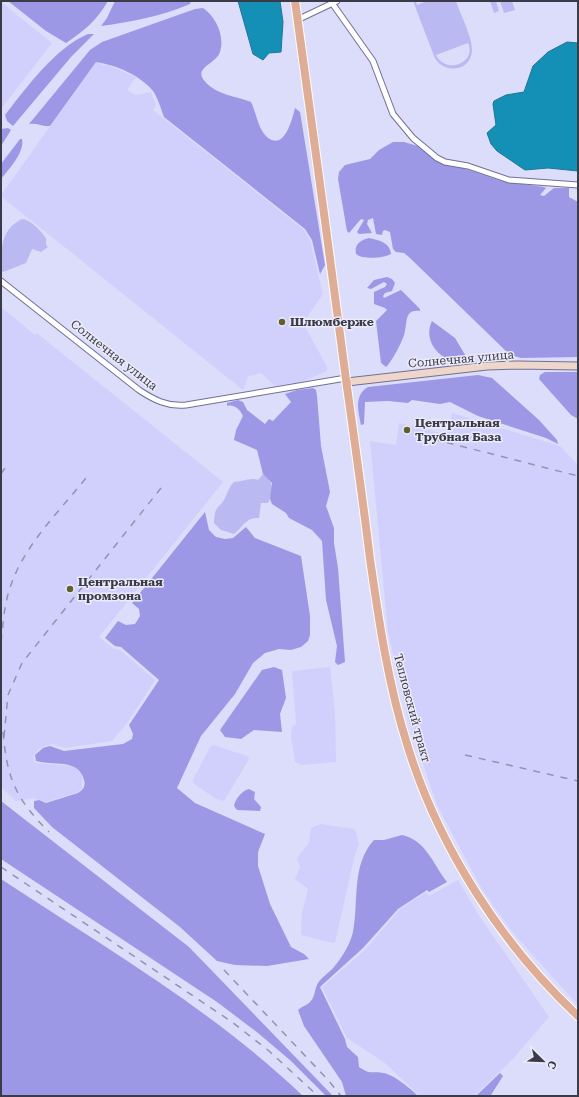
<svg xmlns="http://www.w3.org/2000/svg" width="579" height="1097" viewBox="0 0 579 1097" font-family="'Roboto Serif',serif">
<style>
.built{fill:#d1d0fd}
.green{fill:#bbb9f1;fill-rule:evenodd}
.forest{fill:#9c98e6}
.water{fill:#1490b6;stroke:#1f7695}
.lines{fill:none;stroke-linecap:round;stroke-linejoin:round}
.street-casing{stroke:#717092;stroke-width:7}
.secondary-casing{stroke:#717092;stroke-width:9}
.primary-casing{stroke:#fff;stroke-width:10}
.street{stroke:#fff;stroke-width:5}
.secondary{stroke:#efd6ca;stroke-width:7}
.primary{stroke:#dfad95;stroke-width:8}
.rail{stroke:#9393ab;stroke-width:1.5;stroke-dasharray:7 7;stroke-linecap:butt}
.poi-dot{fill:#625f2b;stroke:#ebebfa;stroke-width:1.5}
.labels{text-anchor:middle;stroke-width:3;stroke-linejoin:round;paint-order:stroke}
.poi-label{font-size:12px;font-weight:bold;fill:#3a3a49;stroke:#ebebfa;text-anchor:start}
.street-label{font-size:12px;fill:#3a3a49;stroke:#ebebfa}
</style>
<rect width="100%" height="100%" fill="#dcdcfb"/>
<!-- built -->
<g class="built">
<path d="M1,2L52,43L1,109Z"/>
<path d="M96,62L104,66L106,64L136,77L127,90L136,95L151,92L156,105L153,110L304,230L310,240L323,294L303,323L327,367V371L304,381L275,386L261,373L249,376V375L243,390L2,197L1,195Z"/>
<path d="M1,307L35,335L37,333L49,343L223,482L99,637L114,649L120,650L155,680L127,723L112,741L65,748L52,744L40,748L33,756L35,763L72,766L78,769L82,773V788L78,792L46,802L33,798L16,801L1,787Z"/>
<path d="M452,413L560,446L578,465V1005L514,934L483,891L437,805L408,719L388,632L370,441L396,445L399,423L446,434Z"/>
<path d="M330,667L335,713L336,762L302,765L295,762L291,737L292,727L296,724L292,671Z"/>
<path d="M213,745L247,756L249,759L224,801L216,799L193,783V780L210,747Z"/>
<path d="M320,824L355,829L359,845L355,854L335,943H333L301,935L302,913L308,889L295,879L300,867L297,858L309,843L311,828Z"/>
<path d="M458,880L478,914L549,1017L512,1060L474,1096H420L385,1063L347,1038L322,987L365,950L399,910L426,892L429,896Z"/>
</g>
<!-- green -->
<g class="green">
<path d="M413,1H416L417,5L427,1H456C460,14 473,38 472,51C470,73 442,74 434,56ZM468,43C477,63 446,75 436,55Z"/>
<path d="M490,1H496L499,11L494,13Z"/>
<path d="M500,1H512L515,10L504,13Z"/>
<path d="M22,219C30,219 41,231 46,238V245L48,247L41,252L32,249L26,263L3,272L1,270C1,249 1,229 22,219Z"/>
<path d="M263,474C274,482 274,491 268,503H261L259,518C246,517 243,527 234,534L221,530L214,523C215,503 219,510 225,498C228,492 229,487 234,482C242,482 250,477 258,480Z"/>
</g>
<!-- forest -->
<g class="forest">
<path d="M8,1H108C97,20 84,31 66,43L46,31Z"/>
<path d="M115,1H191L190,4C162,16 131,22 101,26L107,18Z"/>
<path d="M203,8C216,17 225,36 220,52C215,66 187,68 211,87C221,95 239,97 251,102C256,112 258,128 266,136C284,153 292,120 295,108L300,112L325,265L320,274L312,240L305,229L164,117C161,109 158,98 153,91C140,75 116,65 96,62L50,126C43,127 38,123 29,124L90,50L102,42L195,9Z"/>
<path d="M88,34H94L71,57L13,126L7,121L5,115C27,87 55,48 88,34Z"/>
<path d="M8,128L11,130L1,146V129Z"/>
<path d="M20,139H22C25,152 9,169 1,179V164Z"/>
<path d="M393,142H404L421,147L434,158L501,181L544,187L546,188L540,195L544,196L554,188H569V197L578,202V357L521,358L510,355L410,258L404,253L396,252L393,249L390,232L385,230L383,231L382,235L376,234L373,218L368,220L367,224L372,233L359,234L357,232L364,220L361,219L349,233L347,231L338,179L339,172L345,165L370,159L379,150Z"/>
<path d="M369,238C378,240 390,242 391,254C384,258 363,260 356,254C354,245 360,240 369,238Z"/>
<path d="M387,277L392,279L395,283L392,291L385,293L383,296L384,298L401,290L420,309V311C403,309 408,324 404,335C402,342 391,363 386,367L381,363L376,321L387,310L385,308L374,304V292L385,287L387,284L384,282L371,289L367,288L374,280Z"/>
<path d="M432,321L455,338L467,358C445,368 421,343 432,321Z"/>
<path d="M545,372H578V419L571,415L539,379L540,375Z"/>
<path d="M478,375L492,378L539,420L557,440L558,444L546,438L478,416L450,402L440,404L412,400L408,403L388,401L365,402L364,424L361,425C358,411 354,395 368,387Z"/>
<path d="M313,388L316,390L317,396L321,446L330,492L326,506L334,528V543L338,568L345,662L338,665L335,662L337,646L326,600L322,541L312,530L289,518L286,513L272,504L270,499L272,483L263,474L257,450L234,440L236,430L243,416C240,410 235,404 227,406V403L238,400L243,402L247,410L265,424L269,419L273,421L291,402L285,394L297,390Z"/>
<path d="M205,512L209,530L216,537L225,539L233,538L246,527L255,538L301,556L310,616V635L308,641L301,647L291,650L279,649L265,653L253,663L235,694L201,736L177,788L195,803L265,834L258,852V866L270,904L291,947L304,954L309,959L267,966L235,965L217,961L180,927L52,827L34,808V801L39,800L46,803L78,793C83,790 86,786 84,780C79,758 53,766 36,761L35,755L43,748L50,746L64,751L123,744L132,739L133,734L129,725L159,680L121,647L115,646L105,638L118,621L126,625L135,624L140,616L139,609L132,603Z"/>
<path d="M274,667L282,670L286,698L280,714L282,732L254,730L241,739L225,737L220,730L262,670Z"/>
<path d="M249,789L255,792L254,799L261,807L260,811L237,810L234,806C235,799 243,790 249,789Z"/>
<path d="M1,801L189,947L333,1096H326L291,1061L258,1033L217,1002L1,859Z"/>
<path d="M402,835C426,840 433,864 447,882L429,892L427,890L398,909L363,948L320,987L345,1039L347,1047L358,1057L359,1067C371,1075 370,1071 383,1073C393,1074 411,1089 418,1096H346L342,1082L304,1026L298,1010C302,1006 306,1006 310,1002C315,997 314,992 317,985C320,978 329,973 334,967C342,957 350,945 353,932C359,902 351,865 374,840H384Z"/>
<path d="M1,879C104,947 213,1010 303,1096H1Z"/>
<path d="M500,1073L503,1076L491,1095L476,1096Z"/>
</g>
<!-- water -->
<g class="water">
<path d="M238,1H280L283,22L281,52L269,53L263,60L253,54Z"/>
<path d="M567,42L578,43V171L548,168L525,170L497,151L491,144L487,133L496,125L493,104L494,101L506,95L524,92L533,66L548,52Z"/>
</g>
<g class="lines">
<defs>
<g id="street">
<path d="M332,3L373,61L393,114L413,138L437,158L445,162L468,166L509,180L578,185"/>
<path d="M297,20L337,1"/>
<path d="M1,281L139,390C154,400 168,407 186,405L346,378"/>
</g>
<path id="secondary" d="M347,382L487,366L517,365L578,366"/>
<path id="primary" d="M295,1C313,130 330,258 347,387C355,444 363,501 370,559C379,621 388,684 407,744C438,846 501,944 578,1016"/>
</defs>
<!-- street casing -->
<use href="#street" class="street-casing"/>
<!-- secondary casing -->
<use href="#secondary" class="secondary-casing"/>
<!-- primary casing -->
<use href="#primary" class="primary-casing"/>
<!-- street -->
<use href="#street" class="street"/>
<!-- secondary -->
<use href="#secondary" class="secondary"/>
<!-- primary -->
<use href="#primary" class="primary"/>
<!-- rail -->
<g class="rail">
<path d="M433,439L578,476"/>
<path d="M1,474L5,468"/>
<path d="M1,642C3,625 4,607 9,591C22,547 58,513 86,478"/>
<path d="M3,732C7,779 16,799 49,832"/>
<path d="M4,737L8,695L22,663L161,488"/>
<path d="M465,755L578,781"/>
<path d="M1,867L232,1022L269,1051L318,1096"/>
<path d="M224,970L329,1081L341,1096"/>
</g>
</g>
<!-- markers -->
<g class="poi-dot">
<circle cx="282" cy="322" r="4"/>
<circle cx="407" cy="430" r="4"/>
<circle cx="70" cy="589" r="4"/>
</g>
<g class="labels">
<!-- poi labels -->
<g class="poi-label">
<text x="290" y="326">Шлюмберже</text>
<text x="415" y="427">Центральная<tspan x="415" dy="14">Трубная База</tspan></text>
<text x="78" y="586">Центральная<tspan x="78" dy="14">промзона</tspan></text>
</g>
<!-- street labels -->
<g class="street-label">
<text transform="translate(114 355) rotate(38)" y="4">Солнечная улица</text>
<text transform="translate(461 359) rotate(-5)" y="4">Солнечная улица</text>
<text transform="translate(412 708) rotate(75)" y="4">Тепловский тракт</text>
</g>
</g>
<!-- border -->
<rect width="579" height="1097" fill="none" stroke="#3a3a49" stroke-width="4"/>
<!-- north arrow -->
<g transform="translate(543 1061) rotate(113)" stroke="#ebebfa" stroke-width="3" paint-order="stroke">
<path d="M0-3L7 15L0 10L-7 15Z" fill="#3a3a49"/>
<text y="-6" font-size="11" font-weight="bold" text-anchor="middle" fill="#3a3a49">С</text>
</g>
</svg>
